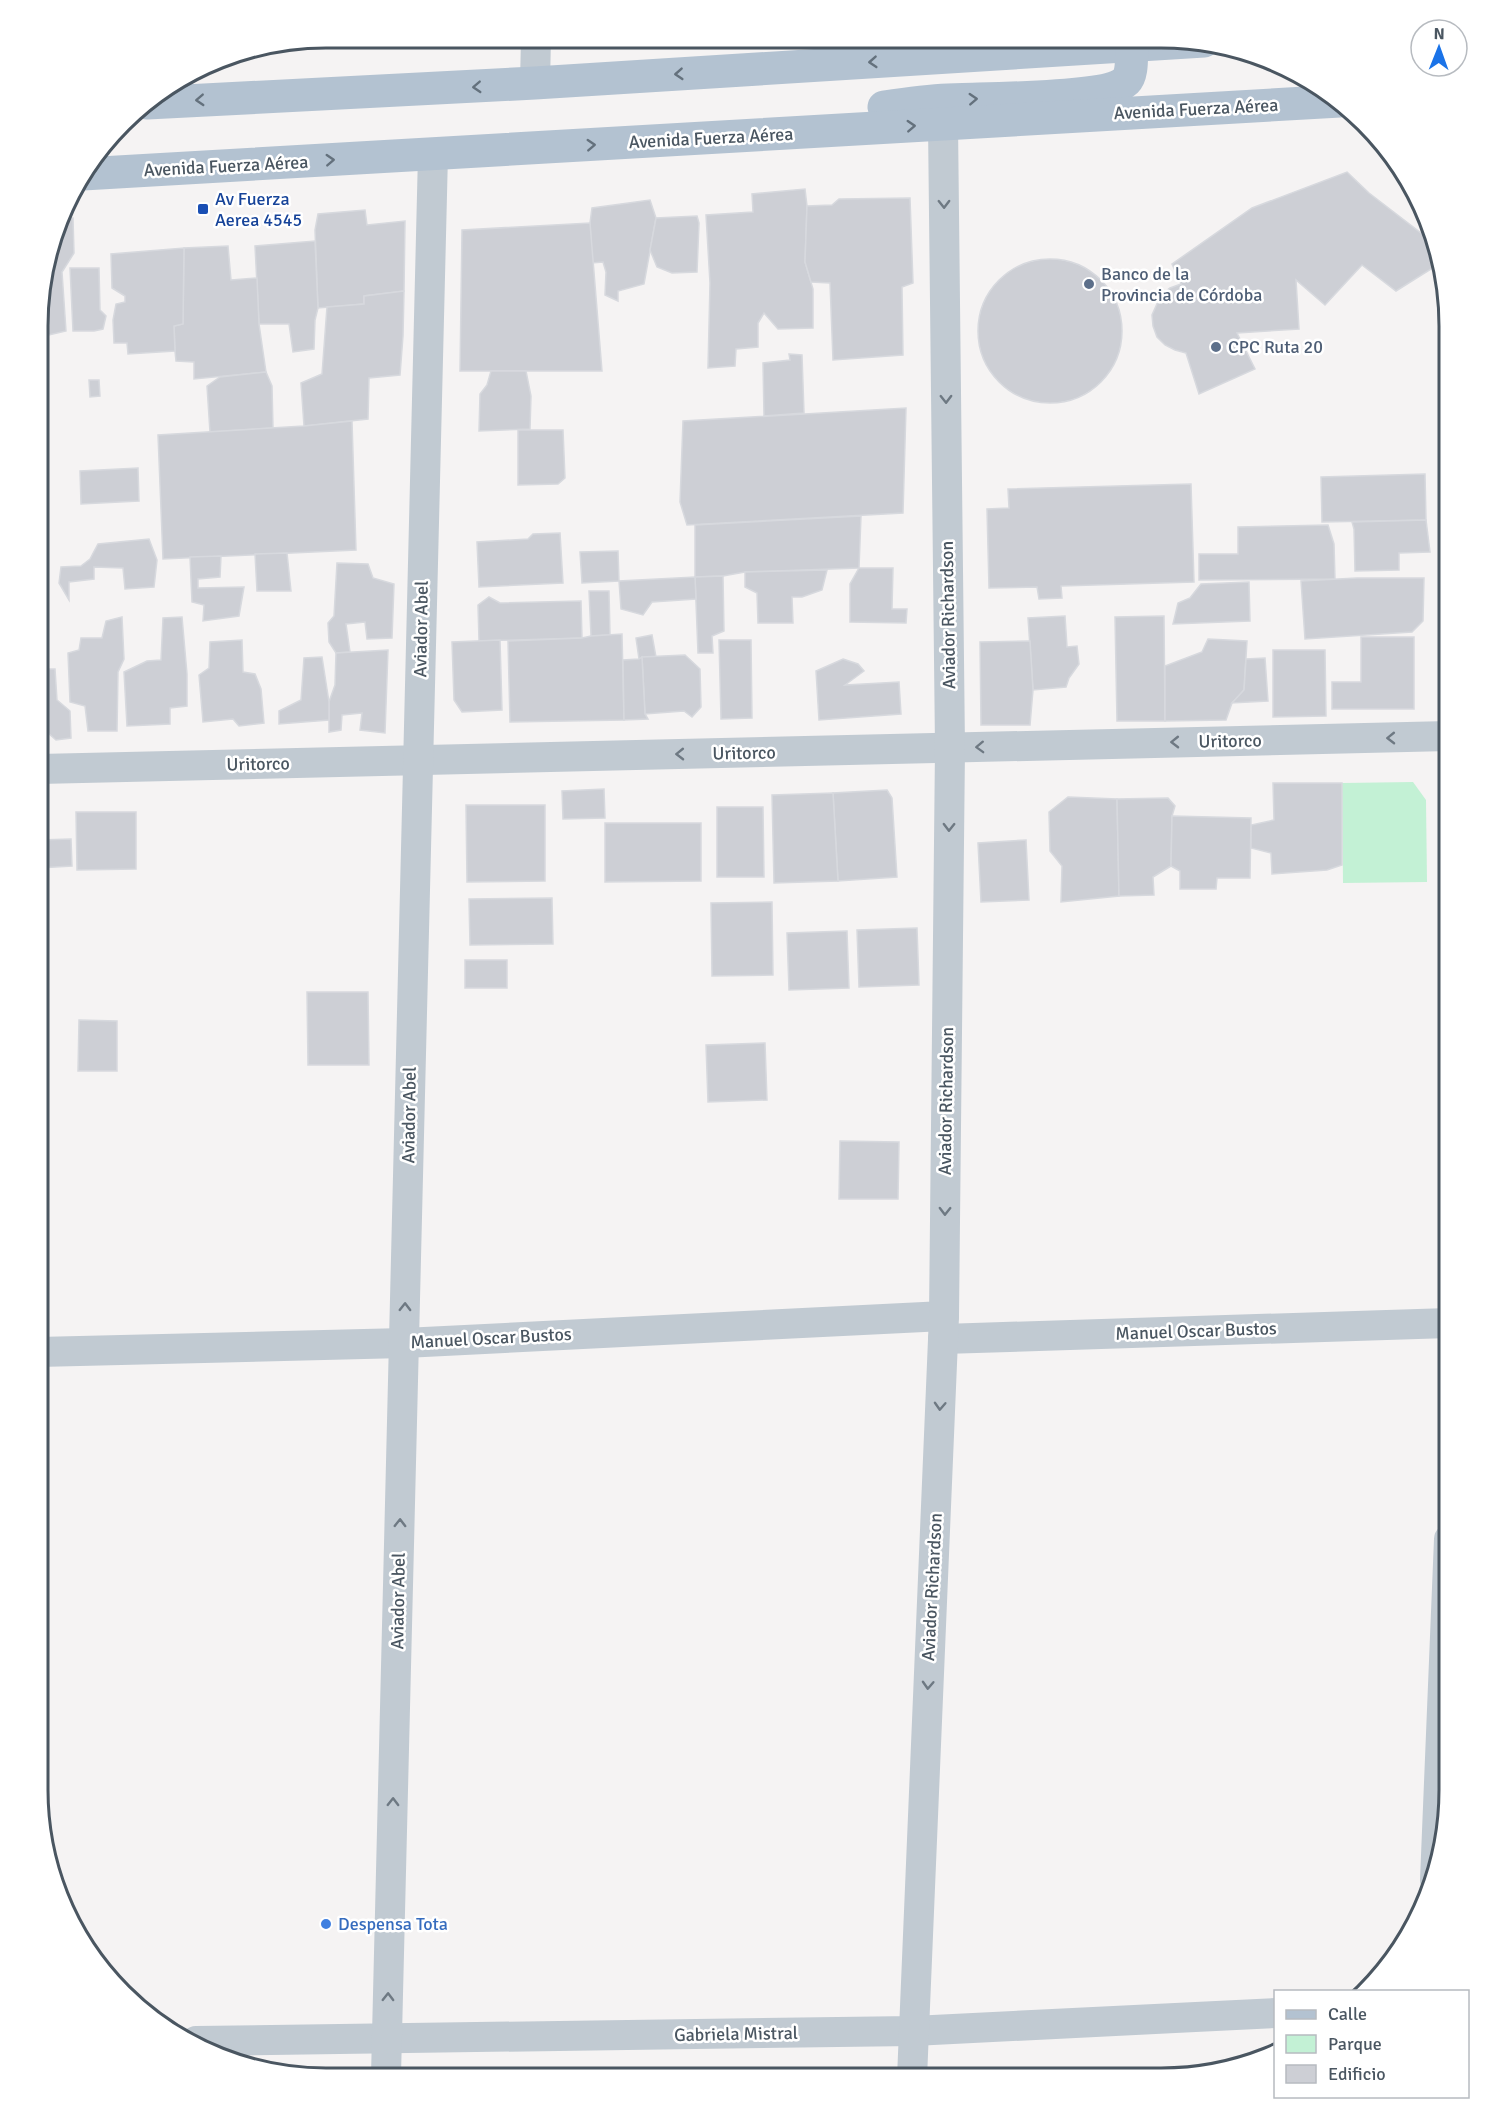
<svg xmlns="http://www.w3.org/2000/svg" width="1487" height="2116" viewBox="0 0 1487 2116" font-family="Signika,sans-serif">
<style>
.green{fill:#c3f1d5}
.building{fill:#cdcfd5;stroke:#d7d9de;stroke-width:1.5}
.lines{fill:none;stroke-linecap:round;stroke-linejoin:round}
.minor{stroke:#c1cad2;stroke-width:30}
.primary{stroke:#b3c2d1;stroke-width:33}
.oneway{stroke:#64717d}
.oneway2{stroke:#6e7983}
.transit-dot{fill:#1a4fb4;stroke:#fff;stroke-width:2}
.service-dot{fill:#5c6f8a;stroke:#fff;stroke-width:2}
.shop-dot{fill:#3f7fe0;stroke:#fff;stroke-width:2}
.labels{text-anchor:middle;stroke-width:5;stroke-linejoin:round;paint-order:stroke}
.street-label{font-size:18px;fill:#4a5661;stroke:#fff}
.transit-label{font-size:18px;fill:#164399;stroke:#fff;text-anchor:start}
.service-label{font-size:18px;fill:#4e5e75;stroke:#fff;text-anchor:start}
.shop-label{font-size:18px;fill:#366cbe;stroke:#fff;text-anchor:start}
.rim{fill:none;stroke:#4a5661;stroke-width:3}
</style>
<rect width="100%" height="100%" fill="#f5f3f3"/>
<!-- green -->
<path class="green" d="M1413,782L1426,800L1427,882L1343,883L1342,783Z"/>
<!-- building -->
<g class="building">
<path d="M1347,172L1369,193L1430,240L1436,266L1396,291L1362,265L1325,305L1296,280L1299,329L1237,333L1255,369L1199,394L1186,353L1175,350L1165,345L1157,337L1153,326L1152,315L1161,295L1170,288L1181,284L1172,264L1252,208Z"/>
<path d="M805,189L807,206L805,262L813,289V328L778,329L764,313L758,323V347L736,349L735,366L708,368L710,283L706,215L753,212L752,194Z"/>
<path d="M910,198L913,283L902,287L903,355L833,360L830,283L811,282L805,262L807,206L832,205L839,199Z"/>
<path d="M650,200L656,218L644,284L618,291V301L605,295L606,272L603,262L592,263L590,223L592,208Z"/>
<path d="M365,210L367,225L405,221L404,291L364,296V304L318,308L315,230L318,214Z"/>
<path d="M697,216L699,223L697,272L672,273L657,267L650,250L656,218Z"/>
<path d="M73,218L74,253L62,272L66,331L40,337V288L63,219Z"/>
<path d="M590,223L602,371H460L462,230Z"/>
<path d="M315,241L318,308L315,320L314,349L293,352L289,324H259L255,246Z"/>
<path d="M228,246L231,280L257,278L259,324L266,372L194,379V362L176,361L175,351L174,326L183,324L184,248Z"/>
<path d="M184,248L183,324L174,326L175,351L128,354L127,343H114L113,320L116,304L125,302V296L112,288L111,254Z"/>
<circle cx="1050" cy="331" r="72"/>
<path d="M70,268H99L100,310L106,316L103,329L94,331H73Z"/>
<path d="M404,291L403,336L400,375L369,378L368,419L304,426L301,383L322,374L327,307L364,304V296Z"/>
<path d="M789,354L802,355L804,413L764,416L763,363L790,360Z"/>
<path d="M491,371H526L531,396L530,429L479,431L480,394L487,385Z"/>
<path d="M266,372L272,386L273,428L210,432L207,386L220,377Z"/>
<path d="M89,380H99L100,396L90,397Z"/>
<path d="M906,408L903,513L687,525L680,502L683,421Z"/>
<path d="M352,421L356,550L163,559L158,435L304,426Z"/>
<path d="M518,430H563L565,478L558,484L518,485Z"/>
<path d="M138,468L139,501L81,504L80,471Z"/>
<path d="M1425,474L1426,520L1322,522L1321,477Z"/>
<path d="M1191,484L1194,582L1061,586L1062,598L1039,599L1037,587L989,588L987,509L1009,508L1008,489Z"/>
<path d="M861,516L859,568L745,572L723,576L695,577V525Z"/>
<path d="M1426,520L1430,552L1399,553V570L1355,571L1354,529L1352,522Z"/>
<path d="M1328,525L1334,544L1335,579L1199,580V554H1238V527Z"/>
<path d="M560,533L563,583L479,587L477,542L528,539L533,534Z"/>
<path d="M149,539L157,560L154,587L125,589L123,568L94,567V579L69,582V600L59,583L61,567L81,566L90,559L98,544Z"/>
<path d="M618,551L619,581L582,583L580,552Z"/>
<path d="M287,553L291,591H257L255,554Z"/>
<path d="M221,556L220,577L198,579V588L244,587L239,616L203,621L204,605L192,602L190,557Z"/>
<path d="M337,563L368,564L373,578L394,584L392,638L367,639L365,622L346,624L350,652L336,653L329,642L328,623L334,616Z"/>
<path d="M859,568H893L892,609H907L906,623L850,622V584Z"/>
<path d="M827,570L822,590L802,597H792L793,623H758L757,593L745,587V572Z"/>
<path d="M723,576L724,631L712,636L713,653H698L695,577Z"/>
<path d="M695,577L696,599L652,602L643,615L621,609L619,581Z"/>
<path d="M1357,578H1424L1423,621L1412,632L1305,639L1301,581Z"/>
<path d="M1249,582L1250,621L1173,624L1178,603L1190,598L1201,584Z"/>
<path d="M589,591H609L610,635L591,636Z"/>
<path d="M489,597L500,603L581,601L582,638L479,641L478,605Z"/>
<path d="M1065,616L1067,647L1077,646L1079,664L1069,678L1066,687L1033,690L1028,618Z"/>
<path d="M1164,616L1165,721H1117L1115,617Z"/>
<path d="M122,617L124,659L118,672L117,731H88L85,706L70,702L68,653L79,650L81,638H102L106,621Z"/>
<path d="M182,617L187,674V706L170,708V724L127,726L124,672L147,661L161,660L163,618Z"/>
<path d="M622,634L624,720L510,722L508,641L582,638L591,636Z"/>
<path d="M652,635L656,657L639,659L636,638Z"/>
<path d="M1361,637H1414V709H1332V682H1361Z"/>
<path d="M1208,639L1247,641L1244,690L1232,703L1226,720L1165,721V666L1202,652Z"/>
<path d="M242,640L243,672L255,674L261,689L264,723L239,726L233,719L203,722L199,675L209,668L210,642Z"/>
<path d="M500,640L502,710L462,712L454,700L452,642Z"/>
<path d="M719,640H751L752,718L721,719Z"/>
<path d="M1030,641L1033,690L1030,725H981L980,642Z"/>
<path d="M388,650L385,733L360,730L362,713L342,715L341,730L329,732V702L335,685L336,653Z"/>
<path d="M1273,650H1325L1326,716L1273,717Z"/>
<path d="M685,655L700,669L701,707L692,717L684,711L645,714L642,657Z"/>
<path d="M322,657L329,702V720L279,724V711L301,700L304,658Z"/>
<path d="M642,657L645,714L648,719L624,720L623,660L639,659Z"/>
<path d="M1265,658L1268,701L1232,703L1244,690L1246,659Z"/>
<path d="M843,659L858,664L864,671L845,685L899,682L901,714L819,720L816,671Z"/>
<path d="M39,669H55L57,700L70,711L71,738L56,740L48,733L39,734Z"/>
<path d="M1273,783H1342V865L1327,870L1272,874L1271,853L1251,848V825L1274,820Z"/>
<path d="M604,789L605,818L563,819L562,791Z"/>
<path d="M887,790L892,798L897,877L838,881L833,793Z"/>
<path d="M833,793L838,881L774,883L772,795Z"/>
<path d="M1068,797L1117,799L1119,896L1061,902L1062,866L1050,851L1049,812Z"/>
<path d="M1168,798L1175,806L1172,816L1171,866L1153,877L1154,895L1119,896L1117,799Z"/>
<path d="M466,805H545V881L467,882Z"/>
<path d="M717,807H763L764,877H717Z"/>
<path d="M76,812H136V869L77,870Z"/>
<path d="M1172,816L1251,818L1250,878H1217L1216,889H1180V871L1171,866Z"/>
<path d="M605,823H701V881L605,882Z"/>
<path d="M71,839L72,866L39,868V840Z"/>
<path d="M1026,840L1029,900L981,902L978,843Z"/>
<path d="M552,898L553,944L470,945L469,899Z"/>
<path d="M772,902L773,975L712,976L711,903Z"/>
<path d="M39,908H46L47,935L39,936Z"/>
<path d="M917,928L919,985L859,987L857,930Z"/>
<path d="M847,931L849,988L789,990L787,933Z"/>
<rect x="465" y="960" width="42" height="28"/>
<path d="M307,992H368L369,1065H308Z"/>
<path d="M79,1020L117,1021V1071H78Z"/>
<path d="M765,1043L767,1100L708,1102L706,1045Z"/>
<path d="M840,1141L899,1142L898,1199H839Z"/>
</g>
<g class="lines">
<!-- minor -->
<g class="minor">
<path d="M535,83L536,38"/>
<path d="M39,769L1449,736"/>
<path d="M943,1339L1449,1323"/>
<path d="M38,1352L404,1343L944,1316"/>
<path d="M1435,1880L1449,1539"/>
<path d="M196,2041L913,2031L1276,2013"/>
<path d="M386,2076L433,154"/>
<path d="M912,2078L944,1316L950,748L943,124"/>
</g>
<!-- primary -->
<g class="primary">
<path d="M147,103L535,83L1204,41"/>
<path d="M884,107C905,104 927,101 948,100C980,98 1107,100 1126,81C1133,74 1131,56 1132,46"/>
<path d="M83,174L1340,101"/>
</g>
</g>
<!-- one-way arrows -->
<defs><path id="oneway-chevron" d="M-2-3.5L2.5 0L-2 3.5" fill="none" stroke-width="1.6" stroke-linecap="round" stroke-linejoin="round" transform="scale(1.5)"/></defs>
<g class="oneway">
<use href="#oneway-chevron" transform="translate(873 62) rotate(176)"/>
<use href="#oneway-chevron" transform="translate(679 74) rotate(176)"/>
<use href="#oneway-chevron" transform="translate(477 87) rotate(177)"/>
<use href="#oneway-chevron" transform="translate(973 99) rotate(-3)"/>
<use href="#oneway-chevron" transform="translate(200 100) rotate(177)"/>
<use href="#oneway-chevron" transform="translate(911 126) rotate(-3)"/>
<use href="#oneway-chevron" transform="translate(591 145) rotate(-3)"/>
<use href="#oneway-chevron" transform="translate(330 160) rotate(-3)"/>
</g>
<g class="oneway2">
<use href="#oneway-chevron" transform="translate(944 204) rotate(89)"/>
<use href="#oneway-chevron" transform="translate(946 399) rotate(89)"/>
<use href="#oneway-chevron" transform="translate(1391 738) rotate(179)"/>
<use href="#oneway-chevron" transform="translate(1175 742) rotate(179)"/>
<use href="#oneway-chevron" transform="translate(980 747) rotate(178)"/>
<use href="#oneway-chevron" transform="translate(680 754) rotate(179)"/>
<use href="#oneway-chevron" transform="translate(949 827) rotate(91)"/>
<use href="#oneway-chevron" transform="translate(945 1211) rotate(91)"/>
<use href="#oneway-chevron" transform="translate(405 1307) rotate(-89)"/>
<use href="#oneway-chevron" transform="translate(940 1406) rotate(93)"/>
<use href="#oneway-chevron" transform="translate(400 1523) rotate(-89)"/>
<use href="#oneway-chevron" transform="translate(928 1685) rotate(93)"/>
<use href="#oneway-chevron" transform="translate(393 1802) rotate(-89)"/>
<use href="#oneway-chevron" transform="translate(388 1997) rotate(-89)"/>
</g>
<!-- markers -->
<rect class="transit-dot" x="197" y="203" width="12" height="12" rx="3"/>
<g class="service-dot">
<circle cx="1089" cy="284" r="6"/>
<circle cx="1216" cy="347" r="6"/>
</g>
<circle class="shop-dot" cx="326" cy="1924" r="6"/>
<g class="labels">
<!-- street labels -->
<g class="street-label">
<text transform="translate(1196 109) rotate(-3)" y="6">Avenida Fuerza Aérea</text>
<text transform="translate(711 138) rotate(-3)" y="6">Avenida Fuerza Aérea</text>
<text transform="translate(226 166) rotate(-3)" y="6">Avenida Fuerza Aérea</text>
<text transform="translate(948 615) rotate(-91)" y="6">Aviador Richardson</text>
<text transform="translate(421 629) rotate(-89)" y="6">Aviador Abel</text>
<text transform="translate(1230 741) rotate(-1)" y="6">Uritorco</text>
<text transform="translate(744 753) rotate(-1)" y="6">Uritorco</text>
<text transform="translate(258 764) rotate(-1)" y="6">Uritorco</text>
<text transform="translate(946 1101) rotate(-89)" y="6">Aviador Richardson</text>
<text transform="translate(409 1115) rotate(-89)" y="6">Aviador Abel</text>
<text transform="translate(1196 1331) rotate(-2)" y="6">Manuel Oscar Bustos</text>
<text transform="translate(491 1338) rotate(-3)" y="6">Manuel Oscar Bustos</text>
<text transform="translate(932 1587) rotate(-87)" y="6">Aviador Richardson</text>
<text transform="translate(398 1601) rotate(-89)" y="6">Aviador Abel</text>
<text transform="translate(736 2034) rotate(-1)" y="6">Gabriela Mistral</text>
</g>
<!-- transit labels -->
<g class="transit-label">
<text x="215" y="205">Av Fuerza<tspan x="215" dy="21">Aerea 4545</tspan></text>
</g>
<!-- service labels -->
<g class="service-label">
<text x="1101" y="280">Banco de la<tspan x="1101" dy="21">Provincia de Córdoba</tspan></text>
<text x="1228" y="353">CPC Ruta 20</text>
</g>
<!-- shop labels -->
<g class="shop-label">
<text x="338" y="1930">Despensa Tota</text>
</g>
</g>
<!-- crop -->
<path d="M0 0H1487V2116H0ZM326 48H1161A278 278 0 0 1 1439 326V1790A278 278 0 0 1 1161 2068H326A278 278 0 0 1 48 1790V326A278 278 0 0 1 326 48Z" fill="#fff" fill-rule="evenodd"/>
<path class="rim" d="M326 48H1161A278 278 0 0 1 1439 326V1790A278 278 0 0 1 1161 2068H326A278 278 0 0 1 48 1790V326A278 278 0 0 1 326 48Z"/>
<!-- legend -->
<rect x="1274" y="1990" width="195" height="108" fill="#ffffff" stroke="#b7bbc0" stroke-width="1.5"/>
<rect x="1286" y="2010" width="30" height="9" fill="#b3c2d1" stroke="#b7bbc0" stroke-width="1.5"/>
<text x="1328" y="2020" font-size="18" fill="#4a5661">Calle</text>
<rect x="1286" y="2035" width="30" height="18" fill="#c3f1d5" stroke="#b7bbc0" stroke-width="1.5"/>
<text x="1328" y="2050" font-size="18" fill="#4a5661">Parque</text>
<rect x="1286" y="2065" width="30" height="18" fill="#cdcfd5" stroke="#b7bbc0" stroke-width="1.5"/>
<text x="1328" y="2080" font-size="18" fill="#4a5661">Edificio</text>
<!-- north arrow -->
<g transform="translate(1439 48) rotate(1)"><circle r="28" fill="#ffffff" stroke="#b7bbc0" stroke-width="1.5"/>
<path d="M0-4.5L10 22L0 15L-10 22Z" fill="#1a73e8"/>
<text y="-9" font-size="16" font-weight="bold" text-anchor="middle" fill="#4a5661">N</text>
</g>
</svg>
